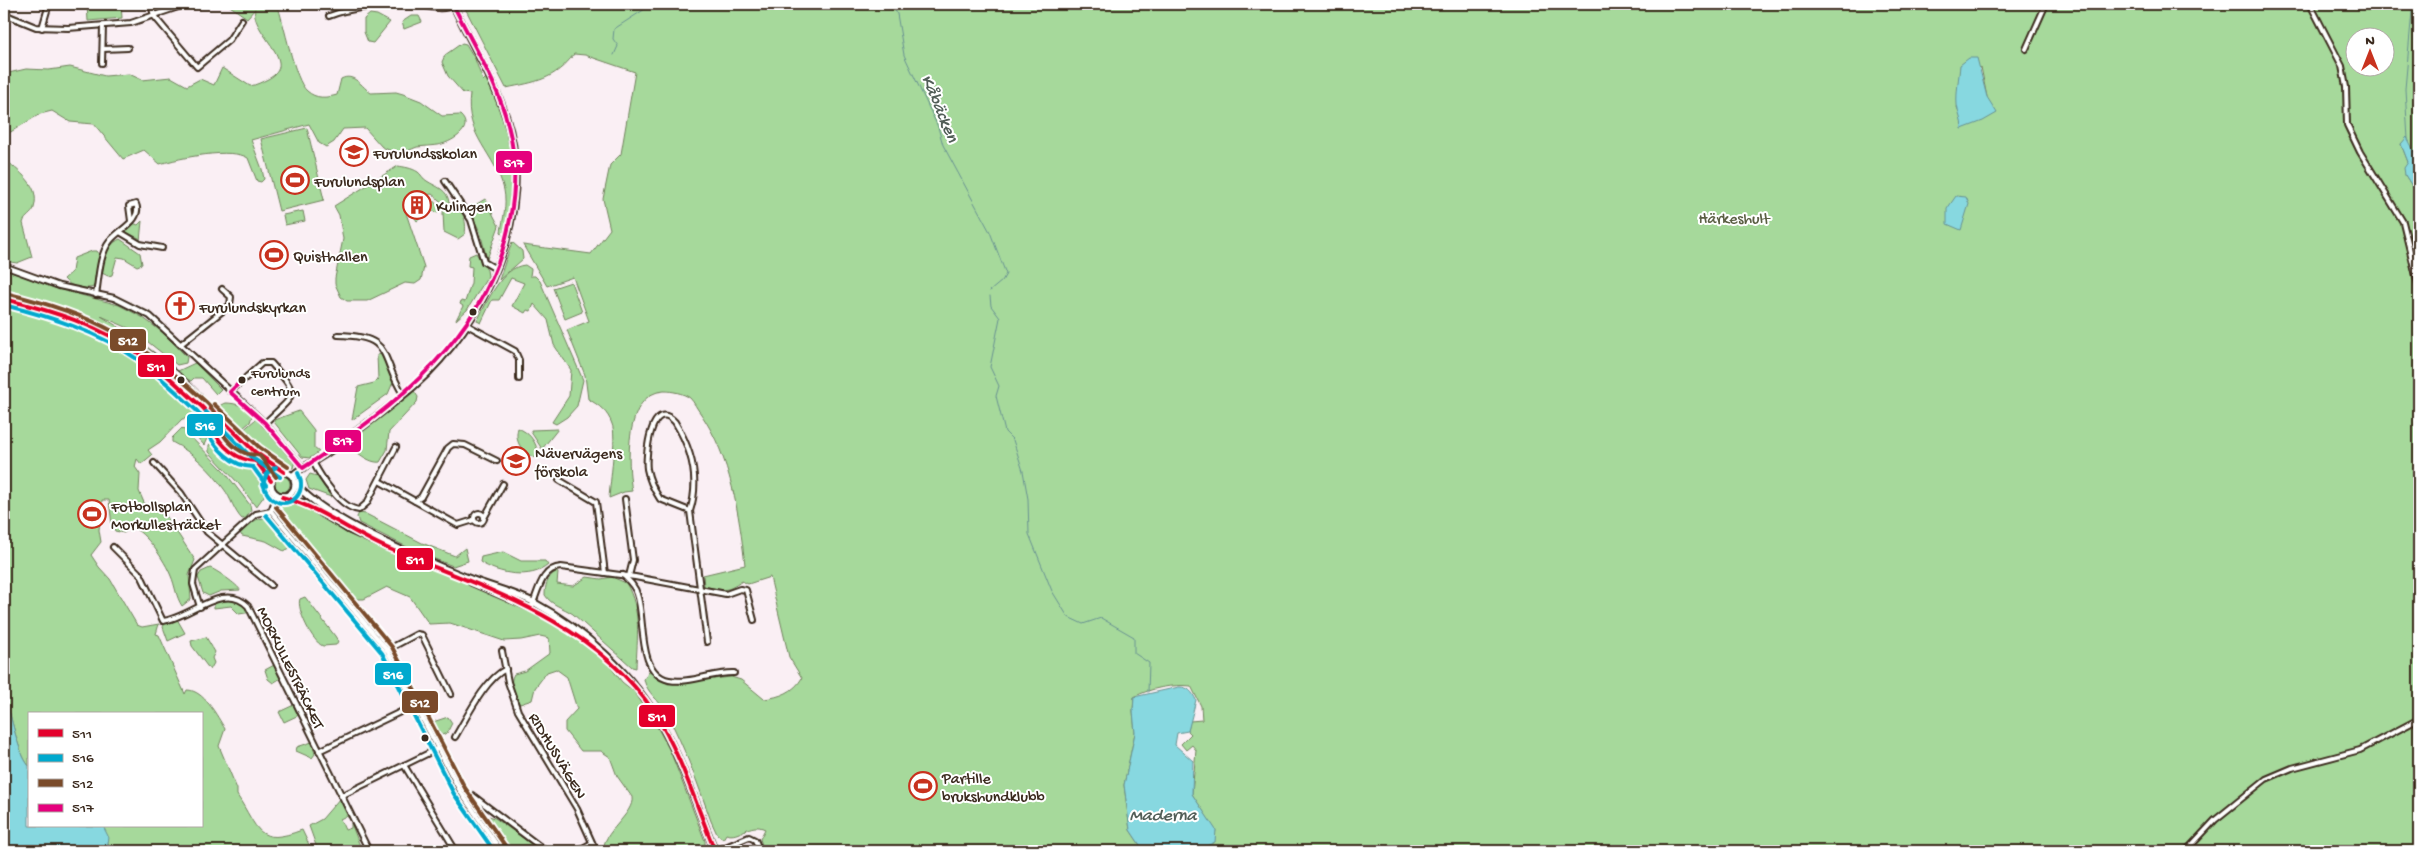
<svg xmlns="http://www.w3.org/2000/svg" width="2423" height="855" viewBox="0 0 2423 855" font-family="'Gochi Hand',sans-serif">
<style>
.green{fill:#a6d99b;stroke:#70825c;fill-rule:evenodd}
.water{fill:#87d8e0;stroke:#699292}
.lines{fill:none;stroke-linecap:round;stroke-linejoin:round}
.stream{stroke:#699292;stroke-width:1}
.street-casing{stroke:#3b2a1e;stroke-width:8}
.secondary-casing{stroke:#3b2a1e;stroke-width:9}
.street{stroke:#fff;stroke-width:4}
.secondary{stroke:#fff;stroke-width:5}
.bus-1-casing{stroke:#fff;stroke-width:8}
.bus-2-casing{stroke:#fff;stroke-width:8}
.bus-3-casing{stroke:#fff;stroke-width:8}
.bus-4-casing{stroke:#fff;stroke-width:8}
.bus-1{stroke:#e4002b;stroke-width:4}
.bus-2{stroke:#00a9ce;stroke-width:4}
.bus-3{stroke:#7a4b2a;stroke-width:4}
.bus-4{stroke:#e5007d;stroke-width:4}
.bus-dot{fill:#3b2a1e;stroke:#fff;stroke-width:2}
.labels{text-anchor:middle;stroke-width:4;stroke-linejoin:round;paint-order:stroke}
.bus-label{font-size:15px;fill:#3b2a1e;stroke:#fff;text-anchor:start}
.poi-label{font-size:16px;fill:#3b2a1e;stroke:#fff;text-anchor:start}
.park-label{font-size:16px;fill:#5b5f44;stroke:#fff}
.street-label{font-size:16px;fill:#3b2a1e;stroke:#fff}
.water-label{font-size:18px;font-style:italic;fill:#525e58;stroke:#fff}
.line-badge{stroke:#fff;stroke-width:2}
.badge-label{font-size:14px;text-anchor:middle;font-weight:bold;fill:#fff}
</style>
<rect width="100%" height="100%" fill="#faeff4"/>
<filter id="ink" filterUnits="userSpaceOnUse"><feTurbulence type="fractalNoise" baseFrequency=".02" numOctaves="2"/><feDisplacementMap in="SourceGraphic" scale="10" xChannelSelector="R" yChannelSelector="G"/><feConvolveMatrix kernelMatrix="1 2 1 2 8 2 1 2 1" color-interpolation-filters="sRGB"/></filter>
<g filter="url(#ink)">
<!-- green -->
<g class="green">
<path d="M87,4H121L122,18L88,21Z"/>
<path d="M227,4H277C284,22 294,80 307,91C316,99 326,98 337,95L341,79C354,72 362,87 371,93L396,92L403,94L421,101L442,116L460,115C476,129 450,143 438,145C431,146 424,146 417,147C411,149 405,153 398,154L382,147L365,128L343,129L334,142L326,147L319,143L309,124L251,140L262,169L264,179L261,182L257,181L248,158C232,147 179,158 160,164L144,150L123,159L94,124L70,122L52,111L40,114L4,136V74L26,69L49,70L70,67L105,76L129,74L142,80L171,77L187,86L200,79L214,85L222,68L250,86C256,85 262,82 268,79C301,62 250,33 255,9L247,18Z"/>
<path d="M463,4H2419V161L2412,147L2401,144L2408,162L2405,175L2419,197V851H1207V846L1216,831L1192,794L1196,750L1192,745L1186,750L1181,744L1191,734L1188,731L1190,721L1202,720L1201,706L1191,686C1173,684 1150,688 1134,697L1133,711L1135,733L1124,785L1130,830L1144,851H775L773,848L772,851H764L760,839L765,829C749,821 740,839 726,834L723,839L717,834L711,821C698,784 685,748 667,714C661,701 646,693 644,679L649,672L668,684L731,677L741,680L764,699C780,697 794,692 802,678L789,657L770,577L748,584L742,581C726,593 723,590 704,586L703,575L745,565C739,513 731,458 701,414C697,409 694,402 690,398C683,393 672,391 664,391C624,393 627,464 632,491L624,492L609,498C610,483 617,436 612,424C608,412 599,405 588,399L585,375L567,330L589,321L573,277L547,286L523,245L591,254L610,229L603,199L610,165L621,154L635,72L585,55L574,54C555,80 535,82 506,88ZM2356,38H2386V68H2356ZM1981,67L1987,97L1962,128V120L1957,107Z"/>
<path d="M370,14L377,15L390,22L373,43L368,42L364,32V19Z"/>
<path d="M411,16H419L422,22L404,29L402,22Z"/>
<path d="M462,43L466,44L475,59L483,81L487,77C514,124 519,183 504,235L501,232C503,217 507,206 504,190C496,154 464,136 470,94L463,93L448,76L442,62L445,55Z"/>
<path d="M307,128L324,200L279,211L261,139Z"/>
<path d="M4,158C18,172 41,184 34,208C32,215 25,216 23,223L32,257L17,263L4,261Z"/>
<path d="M398,166C404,167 412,168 418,172C421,174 423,179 427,181C436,187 448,189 449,203C463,208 467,220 465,234L458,239L444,232L443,213L445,205L432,194C422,195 407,202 406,213L424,267L421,280L415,284L405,283L367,301H347L341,297L335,284V278L343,239L339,215L334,206Z"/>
<path d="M429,196L441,209L436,213L433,210L417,221L409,209Z"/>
<path d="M485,199L499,226L487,259L480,232L470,211L472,207Z"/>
<path d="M303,211L305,221L285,225L283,215Z"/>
<path d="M142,221L140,241L139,238L125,232L133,223L138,225Z"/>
<path d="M120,239L140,253L142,264L137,266L124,258L117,257L112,275L108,276L102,273C104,259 105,246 120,239Z"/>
<path d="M512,242L522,251L523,259L499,280Z"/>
<path d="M92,251H97L99,254L94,287C84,290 70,287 64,279L72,272L74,258Z"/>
<path d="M476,253L487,270L488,276L467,310L456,320L463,306L460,304L461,301L465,302L471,283L472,267L468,266L469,256Z"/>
<path d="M525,265L531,269L530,276H535L540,281L583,380L577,406L567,417L556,424L552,422L569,396L571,370L554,345L548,320L534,304L531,311L527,310L525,313L512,306L524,283L511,278L499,300H492L481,323L477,321C487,303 501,267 525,265Z"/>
<path d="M4,269L58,289L119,305L142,317L162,332L187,357L186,363L177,365L133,330L101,316L133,336L178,371L195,363L221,389L216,394L202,378H194L191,381L183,377C170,368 158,355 144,346C101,318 53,304 4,293Z"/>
<path d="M571,282L582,312L565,319L553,288Z"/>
<path d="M4,302L19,306L26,312L123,347L160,374L199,409L196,418L182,419L160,442L148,450L152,455L141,464L137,459L135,467L140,474L139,491L145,505L167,517L195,560L189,575L191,599L182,606C176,597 175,585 171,576C165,561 146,532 131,527L124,533L115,531L112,525L109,500H102L99,530L101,542L91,555L99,567L110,579L137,625L142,627L159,624L156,634L159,635L185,694L187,690C204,690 217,716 225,729L219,746L237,789V795C259,829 257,847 302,830L312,851H106L109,846L103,826H201V714H29V766C17,752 12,715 4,696Z"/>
<path d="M382,354L394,380L388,394L352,420L358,387L374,383L378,379L377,355Z"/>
<path d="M414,391L418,397L417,402L389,432L387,450L380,462C371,464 352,451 350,442L355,435Z"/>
<path d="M225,403C236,403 246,406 252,416L250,422L243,428L232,426L214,408Z"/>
<path d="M299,411L314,430V448L319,452L310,458L302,457L274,422V420Z"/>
<path d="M256,419L295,460L293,468C272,471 254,445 241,432Z"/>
<path d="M203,426L209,434L204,445L193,433Z"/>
<path d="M182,428L224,471L250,505L251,510L246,518L242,519C234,511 231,498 224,489C210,469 193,453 172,442V438Z"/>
<path d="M518,428C529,433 534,439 538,451L535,458C522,452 514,442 518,428Z"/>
<path d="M558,429L542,449L531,432V430Z"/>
<path d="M214,439C219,443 221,450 227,454C246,465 259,473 264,496L256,507L239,484L209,452V445Z"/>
<path d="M310,474L317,476L331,497L309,489L306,480Z"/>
<circle cx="282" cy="484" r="8"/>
<path d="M288,501L310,509L346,533L517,603L562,626L601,655L622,682L637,694L651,715L671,753L705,841V847L702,851H604C600,834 635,814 632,797L617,776L610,757L601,751H581L565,731V722L577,709L567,677L556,669L547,672L535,688L532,700L520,704C514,695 508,684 514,674L525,671L550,653L549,638L540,636L521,640L504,641L450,623L429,624L410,597L387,587L364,599H354L277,514V509Z"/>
<path d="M359,513L366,514L422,543L455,556L465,548L468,561L453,566L419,553L359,523L357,517Z"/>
<path d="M264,518C277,523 287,535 294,546L284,551L266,541L242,536L240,533C247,526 253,519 264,518Z"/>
<path d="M503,552L521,561H545L548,565C531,580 498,574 480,562L481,557Z"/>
<path d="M210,568C215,569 239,586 240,590L221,591L209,596L203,593L198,577L201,572Z"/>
<path d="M556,572L558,573L557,584L573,586L587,577L601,579L612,577L626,583C642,611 637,637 636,668L632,667L573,614C563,607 552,606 545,595C545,587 547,576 556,572Z"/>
<path d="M305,597L335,636L338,641L336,645L323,646C312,642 296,608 300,599Z"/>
<path d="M225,599H239L252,612L239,614L231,606L214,608V603Z"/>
<path d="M177,619L185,633L168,641L163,627L165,623Z"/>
<path d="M206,637L215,652L212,658L214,663L210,670L192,646L191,641Z"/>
<path d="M276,664L281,678L273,683L268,679L265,670Z"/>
<path d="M296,704L301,714L284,722L279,712Z"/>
<path d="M448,717L452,723L447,733L442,735L433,722Z"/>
<path d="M312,742L315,754L312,758L296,751L297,747Z"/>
<path d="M340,798L349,818L346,816L340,819L345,830L351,828V823L360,846L351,851H318L309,826L322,819Z"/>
<path d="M486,815L495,818L541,851H507Z"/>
</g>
<!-- water -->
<g class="water">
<path d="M1969,58H1977L1987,97L1997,113L1983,121L1962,129C1962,120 1958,114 1957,105C1956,92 1959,78 1960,65Z"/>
<path d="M2407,137L2419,161V197L2405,175L2404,168L2408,162L2401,144Z"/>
<path d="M1956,196L1966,197L1969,204L1961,230L1947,224V209Z"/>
<path d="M1179,687C1189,687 1192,692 1196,700L1188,731L1177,733L1175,745L1193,761L1192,794L1216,830L1215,842L1207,846V851H1144L1130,830L1124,785L1135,733L1133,711L1134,697Z"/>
<path d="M4,696C12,715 17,752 29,766V826H103L109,838L106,851H4Z"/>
</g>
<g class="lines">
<!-- stream -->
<g class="stream">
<path d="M892,4L897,14L904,55L938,127L943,145L990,232L1006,274L1002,281L990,291"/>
<path d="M614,55L618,46L613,39L614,29L645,9L659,4"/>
<path d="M2408,139L2405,89L2412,11L2408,4"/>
<path d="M990,296L991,306L1000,318L990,367L999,386L996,396L1005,432L1013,440L1023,471L1028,499L1029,534L1052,591L1068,617L1083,624L1101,618L1134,637V653L1149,663L1148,692"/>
</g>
<defs>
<g id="street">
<path d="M151,4L154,16L197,67L229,40L242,20"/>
<path d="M2310,4L2342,66L2346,87L2347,125L2360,152L2403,222L2419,288"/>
<path d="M4,14L36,27L68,28L131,23L187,4"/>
<path d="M329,16C349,8 389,3 411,4C426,4 439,13 454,5"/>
<path d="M42,28L49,4"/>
<path d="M103,49L128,48"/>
<path d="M2026,49L2046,4"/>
<path d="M102,63L103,26"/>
<path d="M445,181L471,220L484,262L496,269"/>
<path d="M120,232L140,244L162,248"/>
<path d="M4,266L59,286L114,298L150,316L265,423L303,468"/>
<path d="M96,295C99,277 99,255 110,241C118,230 143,220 136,204L129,206L131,221"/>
<path d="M467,325L515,351L519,360V379"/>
<path d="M338,335C394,336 379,356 403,394"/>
<path d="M181,344L230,305L231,297L222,289"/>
<path d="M230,392L262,363H271C301,397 296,393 265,423"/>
<path d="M313,462C321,477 340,508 359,510L367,503L396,447"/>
<path d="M154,463L181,493L207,532L271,585"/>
<path d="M559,480L596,502L605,573"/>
<path d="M379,481L415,501L421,497L448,448L453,444L465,445L497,461"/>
<path d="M625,499L633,560L629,576"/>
<path d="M415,501L458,525L474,520"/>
<path d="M271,511L387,650L460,791L501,851"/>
<path d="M271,511L277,495"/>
<path d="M690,511L660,499C654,490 649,480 647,469C645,456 651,396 675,422C692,450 700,480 690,511L707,642"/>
<circle cx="479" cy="518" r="5"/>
<path d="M484,518L503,484"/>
<path d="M113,547L141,575L163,621C190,618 224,581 248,606L369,851"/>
<path d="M623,575C629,581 635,586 637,594C646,618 636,673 669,680C690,684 713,672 734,673"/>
<path d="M200,607L193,584L195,570L256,514L271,511"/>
<path d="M531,608C538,593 541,568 561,567L635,577L726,594L740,589L746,590L754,620"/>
<path d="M387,650L417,634L422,635L451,694"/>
<path d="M502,651L508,682L518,711L577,809L596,851"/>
<path d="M455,737C467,717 485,679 506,669"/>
<path d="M319,751L415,705"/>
<path d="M404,765L456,851"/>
<path d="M472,795L546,851"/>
<path d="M341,796L437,749"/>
<path d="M577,851L592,843"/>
<path d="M716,851L749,837L755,840L760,851"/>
<path d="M2186,851L2215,820L2266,779L2292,768L2360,750L2419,719"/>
</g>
<g id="secondary">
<path d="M4,299C69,314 132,334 182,380C216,412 245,447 284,472"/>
<path d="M125,344L192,394"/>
<path d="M221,423L261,466L271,481"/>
<circle cx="283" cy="484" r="12"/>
<path d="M292,476C303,466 318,460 330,451C358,430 387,409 414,386C486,322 537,212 506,117C493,77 470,42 453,4"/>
<path d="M295,483C317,511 379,540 413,555C434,564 455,573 476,581C495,588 515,593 533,602C585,630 633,674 662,726C684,765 698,810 715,851"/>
<path d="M282,497L305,503L349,530L417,561"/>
<path d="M471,582L531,608L572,630"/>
</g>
</defs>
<!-- street casing -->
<use href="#street" class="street-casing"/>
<!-- secondary casing -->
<use href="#secondary" class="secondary-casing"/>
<!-- street -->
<use href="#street" class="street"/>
<!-- secondary -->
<use href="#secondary" class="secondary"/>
<defs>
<g id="bus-1">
<path d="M4,299C52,311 99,325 140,354C162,369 181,389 201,406C209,413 209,419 213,429C220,445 237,461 256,461L271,481"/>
<path d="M210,408L255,452L284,472"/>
<path d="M282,497C322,508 356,536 394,551C490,590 594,622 654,712C681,754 696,805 715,851"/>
</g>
<g id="bus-2">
<path d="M4,305C51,317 97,331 137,359C159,375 178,394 197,411C204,418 204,424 207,431C215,448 233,467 253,467L266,485"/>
<path d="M206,412L251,457L280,477"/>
<path d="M276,467L267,473L263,484C274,519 312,500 298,473"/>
<path d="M266,515L382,653L454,794L494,851"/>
</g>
<g id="bus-3">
<path d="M5,293C97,315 138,339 207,403C215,410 215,417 219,426C223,437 234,449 245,453C250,455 255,454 260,456L276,477"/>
<path d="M214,404L259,447L288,467"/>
<path d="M276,507L392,647L465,788L506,847"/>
</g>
<path id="bus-4" d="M242,380L230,392L265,423L303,468C395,407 490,334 510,219C516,188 516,155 508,125C497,81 472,44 453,4"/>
</defs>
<!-- bus-1 casing -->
<use href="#bus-1" class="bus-1-casing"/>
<!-- bus-2 casing -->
<use href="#bus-2" class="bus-2-casing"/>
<!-- bus-3 casing -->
<use href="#bus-3" class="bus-3-casing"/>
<!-- bus-4 casing -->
<use href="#bus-4" class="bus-4-casing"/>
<!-- bus-1 -->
<use href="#bus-1" class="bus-1"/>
<!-- bus-2 -->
<use href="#bus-2" class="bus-2"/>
<!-- bus-3 -->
<use href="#bus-3" class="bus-3"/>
<!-- bus-4 -->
<use href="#bus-4" class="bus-4"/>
</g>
</g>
<!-- icons -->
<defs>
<symbol id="school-ring" viewBox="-11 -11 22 22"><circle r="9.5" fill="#fff" stroke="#c8321e" stroke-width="1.5"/><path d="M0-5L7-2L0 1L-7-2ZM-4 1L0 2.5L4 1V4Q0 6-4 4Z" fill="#c8321e"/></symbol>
<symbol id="stadium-ring" viewBox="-11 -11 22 22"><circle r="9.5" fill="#fff" stroke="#c8321e" stroke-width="1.5"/><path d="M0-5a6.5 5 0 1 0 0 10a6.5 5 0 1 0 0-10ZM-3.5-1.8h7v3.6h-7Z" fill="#c8321e"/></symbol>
<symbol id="building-ring" viewBox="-11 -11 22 22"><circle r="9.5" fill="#fff" stroke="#c8321e" stroke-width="1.5"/><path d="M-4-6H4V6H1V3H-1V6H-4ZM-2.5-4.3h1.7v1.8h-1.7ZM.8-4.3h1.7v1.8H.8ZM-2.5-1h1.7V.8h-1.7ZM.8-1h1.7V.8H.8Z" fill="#c8321e"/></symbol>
<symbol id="church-ring" viewBox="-11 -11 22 22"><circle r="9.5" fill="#fff" stroke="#c8321e" stroke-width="1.5"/><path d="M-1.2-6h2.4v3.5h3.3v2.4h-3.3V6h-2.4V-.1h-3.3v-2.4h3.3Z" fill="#c8321e"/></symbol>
</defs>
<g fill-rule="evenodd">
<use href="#school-ring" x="338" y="136" width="32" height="32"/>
<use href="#stadium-ring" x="279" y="164" width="32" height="32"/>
<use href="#building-ring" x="401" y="189" width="32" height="32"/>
<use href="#stadium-ring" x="258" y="239" width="32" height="32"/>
<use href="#church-ring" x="164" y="290" width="32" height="32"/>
<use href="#school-ring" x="500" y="445" width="32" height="32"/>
<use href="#stadium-ring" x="76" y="498" width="32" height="32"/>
<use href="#stadium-ring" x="907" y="770" width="32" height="32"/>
</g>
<!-- markers -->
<g class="bus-dot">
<circle cx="473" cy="312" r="4.5"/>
<circle cx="181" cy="380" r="4.5"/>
<circle cx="242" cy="380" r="4.5"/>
<circle cx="425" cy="738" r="4.5"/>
</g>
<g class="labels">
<!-- bus labels -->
<g class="bus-label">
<text x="251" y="377">Furulunds<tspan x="251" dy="18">centrum</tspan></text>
</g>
<!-- poi labels -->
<g class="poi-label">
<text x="373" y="158">Furulundsskolan</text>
<text x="314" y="186">Furulundsplan</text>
<text x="436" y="211">Kulingen</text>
<text x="293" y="261">Quisthallen</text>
<text x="199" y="312">Furulundskyrkan</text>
<text x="535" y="458">Nävervägens<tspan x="535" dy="18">förskola</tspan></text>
<text x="111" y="511">Fotbollsplan<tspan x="111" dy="18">Morkullesträcket</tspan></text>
<text x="942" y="783">Partille<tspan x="942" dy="18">brukshundklubb</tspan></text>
</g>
<!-- park labels -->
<g class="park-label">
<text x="1734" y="223">Härkeshult</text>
</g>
<!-- street labels -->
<g class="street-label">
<text transform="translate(292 667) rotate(64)" y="6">MORKULLESTRÄCKET</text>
<text transform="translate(559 755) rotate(59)" y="6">RIDHUSVÄGEN</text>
</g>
<!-- water labels -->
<g class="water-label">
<text transform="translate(941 108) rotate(67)" y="6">Kåbäcken</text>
<text x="1163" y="820">Maderna</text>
</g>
</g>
<g class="line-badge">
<rect x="495" y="150" width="38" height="24" rx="5" fill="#e5007d"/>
<rect x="109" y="328" width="38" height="24" rx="5" fill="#7a4b2a"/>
<rect x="137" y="354" width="38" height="24" rx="5" fill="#e4002b"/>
<rect x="186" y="413" width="38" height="24" rx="5" fill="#00a9ce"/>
<rect x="324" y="429" width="38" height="24" rx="5" fill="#e5007d"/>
<rect x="396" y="547" width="38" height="24" rx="5" fill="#e4002b"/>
<rect x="374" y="662" width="38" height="24" rx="5" fill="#00a9ce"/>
<rect x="401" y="690" width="38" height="24" rx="5" fill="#7a4b2a"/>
<rect x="638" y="704" width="38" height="24" rx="5" fill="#e4002b"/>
</g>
<g class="badge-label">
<text x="514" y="167">517</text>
<text x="128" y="345">512</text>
<text x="156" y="371">511</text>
<text x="205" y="430">516</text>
<text x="343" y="445">517</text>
<text x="415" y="564">511</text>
<text x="393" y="679">516</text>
<text x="420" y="707">512</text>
<text x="657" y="721">511</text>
</g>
<!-- margin -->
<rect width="2423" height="855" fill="none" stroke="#fff" stroke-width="20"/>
<rect x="10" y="10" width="2403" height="835" fill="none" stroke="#3b2a1e" stroke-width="2" filter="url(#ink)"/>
<!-- legend -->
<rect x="28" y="712" width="175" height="115" fill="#ffffff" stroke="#b1aaa5"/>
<rect x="38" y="729" width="25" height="8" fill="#e4002b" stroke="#b1aaa5"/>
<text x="72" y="738" font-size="15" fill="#3b2a1e">511</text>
<rect x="38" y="754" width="25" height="8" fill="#00a9ce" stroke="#b1aaa5"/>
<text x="72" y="762" font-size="15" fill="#3b2a1e">516</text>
<rect x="38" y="779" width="25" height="8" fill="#7a4b2a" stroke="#b1aaa5"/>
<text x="72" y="788" font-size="15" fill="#3b2a1e">512</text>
<rect x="38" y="804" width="25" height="8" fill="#e5007d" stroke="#b1aaa5"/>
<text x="72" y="812" font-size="15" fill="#3b2a1e">517</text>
<!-- north arrow -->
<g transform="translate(2370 52)"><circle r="24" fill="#ffffff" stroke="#b1aaa5"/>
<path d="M0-4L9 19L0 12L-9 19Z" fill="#c8321e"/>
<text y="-8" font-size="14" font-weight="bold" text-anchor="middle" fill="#3b2a1e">N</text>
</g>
</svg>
